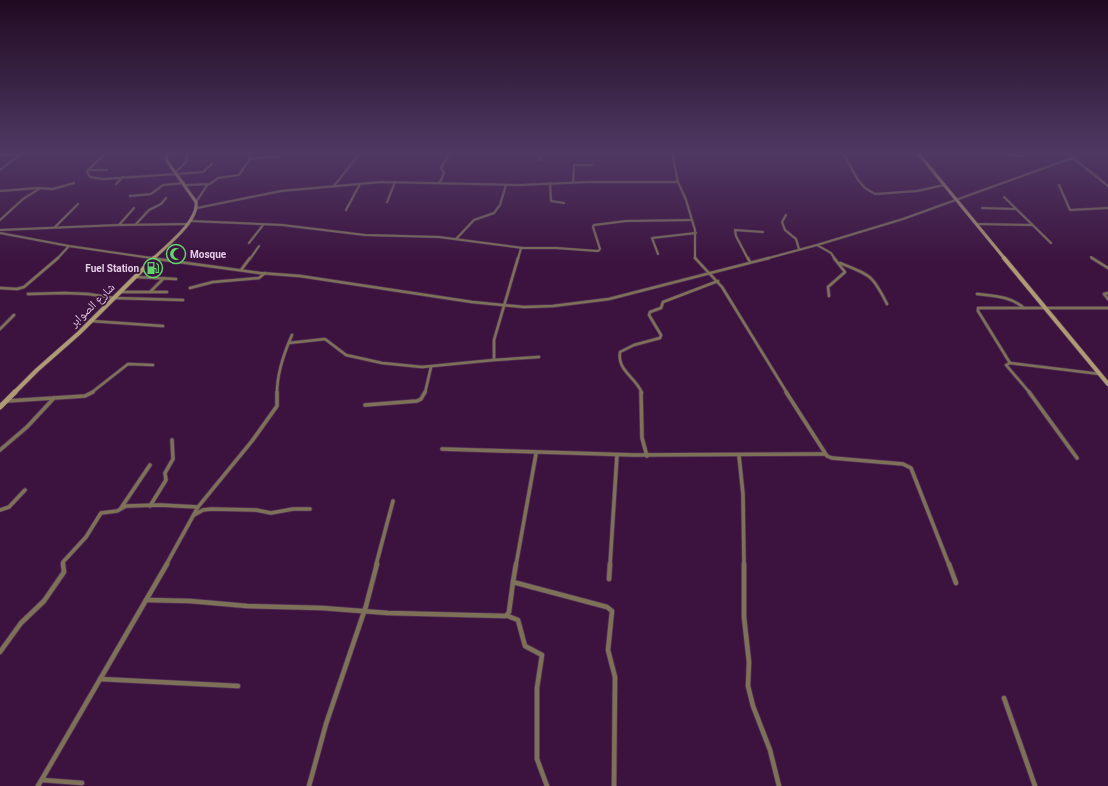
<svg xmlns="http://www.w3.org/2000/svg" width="1108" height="786" viewBox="0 0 1108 786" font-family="Roboto,'Noto Naskh Arabic',sans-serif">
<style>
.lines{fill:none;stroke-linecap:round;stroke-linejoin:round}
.street-far3-casing{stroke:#563159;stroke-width:3}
.street-far2-casing{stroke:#563159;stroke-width:4}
.street-far1-casing{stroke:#563159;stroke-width:5}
.street-casing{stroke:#563159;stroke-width:6}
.secondary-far2-casing{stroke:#563159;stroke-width:4}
.secondary-far1-casing{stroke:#563159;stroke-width:5.5}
.secondary-casing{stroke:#563159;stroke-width:6}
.street-far3{stroke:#7d7158;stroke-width:2}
.street-far2{stroke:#7d7158;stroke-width:2.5}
.street-far1{stroke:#7d7158;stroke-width:3.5}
.street{stroke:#7d7158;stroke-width:4.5}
.secondary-far2{stroke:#af9b73;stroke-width:3}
.secondary-far1{stroke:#af9b73;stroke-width:4}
.secondary{stroke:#af9b73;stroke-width:5}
.labels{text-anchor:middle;stroke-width:3.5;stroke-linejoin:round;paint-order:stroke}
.far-poi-label{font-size:10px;font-weight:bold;fill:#e5cce6;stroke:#3b133e;text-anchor:start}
.street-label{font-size:12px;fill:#e5cce6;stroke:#3b133e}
</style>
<rect width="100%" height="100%" fill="#3b133e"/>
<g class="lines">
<defs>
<g id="street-far3">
<path d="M106,153L88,170L87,172L90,177L103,179L177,174"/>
<path d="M672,153L678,182L686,200L695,230V257L696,259"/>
<path d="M843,153L858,180L865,188L875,194L917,191L944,185"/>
<path d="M995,153L1023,156"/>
<path d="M1067,153L1108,186"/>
<path d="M168,154L201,153"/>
<path d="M0,155L37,153"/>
<path d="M249,159L278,156"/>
<path d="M539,160L541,153"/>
<path d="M0,170L21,154"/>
<path d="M88,170H107"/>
<path d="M176,172L186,162L187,154"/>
<path d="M177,174L203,172L212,164"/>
<path d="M440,182L444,173L441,168L450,153"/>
<path d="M573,182L574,165H592"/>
<path d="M550,183L551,201L564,203"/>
<path d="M116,184L123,177"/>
<path d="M185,185L210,184L218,178L239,175L249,160L248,153"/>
<path d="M1059,185L1070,210L1108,208"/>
<path d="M334,186L360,153"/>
<path d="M0,191L38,188L53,189L74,183"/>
<path d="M130,196L151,194L163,185L184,183"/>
<path d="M1004,197L1051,243"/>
<path d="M196,202L208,184"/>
<path d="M387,202L395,182"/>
<path d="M197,208L281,191L381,182L520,185L588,182H678"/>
<path d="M982,208L1015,209"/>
<path d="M346,210L360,184"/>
<path d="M786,215L782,222L785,230L796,239L799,249"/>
<path d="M0,220L23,199L39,189"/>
<path d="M191,221L282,225L365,235L439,237L523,248H556L598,251L600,249L593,227L594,225L626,221L692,220"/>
<path d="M136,224L149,210L161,204L166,198"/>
<path d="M976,224L1032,225"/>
<path d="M119,225L134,208"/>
<path d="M55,227L78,204"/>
<path d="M0,230L118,225L189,224"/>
<path d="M0,233L69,246L158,259"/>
<path d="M456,239L474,220L494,213L500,205L506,185"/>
<path d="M249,243L263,225"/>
<path d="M817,245L831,253L835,259"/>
<path d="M658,254L652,238L696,233"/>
<path d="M1091,257L1093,259"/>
<path d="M57,259L69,246"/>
<path d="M250,259L259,246"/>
<path d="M518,259L521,248"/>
<path d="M748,259L736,236L735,230L763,232"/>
<path d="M765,259L817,245L903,219L1072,158"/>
</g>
<g id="street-far2">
<path d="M150,258L260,273L300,276L472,302L524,307L553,306L609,299L769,258"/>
<path d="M695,258L722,287L787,393"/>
<path d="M748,258L750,262"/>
<path d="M1092,258L1108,268"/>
<path d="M840,263C870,275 872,274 887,304"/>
<path d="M241,270L250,258"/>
<path d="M135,277L176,279"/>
<path d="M0,288L17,289L24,287L58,258"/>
<path d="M190,288L213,282L259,278L265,273"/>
<path d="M120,292H167"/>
<path d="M150,292L164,278"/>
<path d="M1108,293L1104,294L1108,299"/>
<path d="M28,294L65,293L88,294L114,298L183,300"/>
<path d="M977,294C994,296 1010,296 1024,308"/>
<path d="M829,296L828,287L845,272L834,258"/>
<path d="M91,321L163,326"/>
<path d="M0,329L14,315"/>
<path d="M289,343L325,339L346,355L382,363L422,367L494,360V340L518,258"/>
<path d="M494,360L539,357"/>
<path d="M1010,363L978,311V308H1108"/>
<path d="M91,393L128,364L153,365"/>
<path d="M277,393C277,373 284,353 292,335"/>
<path d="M425,393L431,367"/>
<path d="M642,393C636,377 617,371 620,352L634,345L660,338L661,335L649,315L650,312L661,308L663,302L718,281"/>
<path d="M1030,393L1006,365L1010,363L1100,374"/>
</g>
<g id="street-far1">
<path d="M641,392L642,438L647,456"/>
<path d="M786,392L827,456L832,458L903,464L911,468L949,565"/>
<path d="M1029,392L1077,458"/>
<path d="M7,401L85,396L93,392"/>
<path d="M365,405L417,401L421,399L425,392"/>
<path d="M442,449L634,455L825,454"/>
<path d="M0,450L27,427L54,398"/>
<path d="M739,456L743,494L744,565"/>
<path d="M150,506L166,480L165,473L173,459L172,440"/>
<path d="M121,508L150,465"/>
<path d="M0,510L9,507L25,490"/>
<path d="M194,515L203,510L211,509L256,510L271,513L293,509H310"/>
<path d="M63,565V562L86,537L101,513L117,511L126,506L160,505L198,507"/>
<path d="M166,565L198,507L252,441L277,406V392"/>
<path d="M376,565L393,501"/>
<path d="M516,565L536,454"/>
<path d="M610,565L617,455"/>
</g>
<g id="street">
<path d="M744,564V617L749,662L748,686L753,706L770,750L779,786"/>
<path d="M949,564L956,583"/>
<path d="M609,579L610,564"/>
<path d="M513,582L516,564"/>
<path d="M146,600L190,601L247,606L322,608L388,613L506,616L509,612L513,582L607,607L612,611L608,650L615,677L614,786"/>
<path d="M508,616L518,620L525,646L542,655L537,688V759L547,786"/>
<path d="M0,652L21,623L44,601L64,572L63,564"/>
<path d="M100,679L238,686"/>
<path d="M1004,698L1035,786"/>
<path d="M42,780L82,783"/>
<path d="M38,786L167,564"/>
<path d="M309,786L326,724L366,606L377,564"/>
</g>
<g id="secondary-far2">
<path d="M918,153L1005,259"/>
<path d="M153,259C166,246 199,221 196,202L167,161L166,158L168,153"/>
</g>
<g id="secondary-far1">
<path d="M1004,258L1108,384"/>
<path d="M14,393L37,370L79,333L154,258"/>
</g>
<path id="secondary" d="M0,407L15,392"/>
</defs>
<!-- street-far3 casing -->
<use href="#street-far3" class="street-far3-casing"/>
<!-- street-far2 casing -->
<use href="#street-far2" class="street-far2-casing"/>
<!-- street-far1 casing -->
<use href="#street-far1" class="street-far1-casing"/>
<!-- street casing -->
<use href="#street" class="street-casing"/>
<!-- secondary-far2 casing -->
<use href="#secondary-far2" class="secondary-far2-casing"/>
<!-- secondary-far1 casing -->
<use href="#secondary-far1" class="secondary-far1-casing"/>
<!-- secondary casing -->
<use href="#secondary" class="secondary-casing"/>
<!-- street-far3 -->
<use href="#street-far3" class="street-far3"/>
<!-- street-far2 -->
<use href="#street-far2" class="street-far2"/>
<!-- street-far1 -->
<use href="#street-far1" class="street-far1"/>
<!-- street -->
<use href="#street" class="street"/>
<!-- secondary-far2 -->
<use href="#secondary-far2" class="secondary-far2"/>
<!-- secondary-far1 -->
<use href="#secondary-far1" class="secondary-far1"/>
<!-- secondary -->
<use href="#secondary" class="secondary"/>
</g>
<!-- sky -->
<linearGradient id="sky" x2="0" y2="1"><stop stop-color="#200a22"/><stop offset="0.58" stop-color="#4f3963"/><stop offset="1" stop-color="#4f3963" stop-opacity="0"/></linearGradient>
<rect width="1108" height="263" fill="url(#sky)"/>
<!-- icons -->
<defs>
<symbol id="mosque-ring" viewBox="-11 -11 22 22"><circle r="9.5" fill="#3b133e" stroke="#61d46a" stroke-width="1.5"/><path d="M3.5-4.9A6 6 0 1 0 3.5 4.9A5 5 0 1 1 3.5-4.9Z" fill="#61d46a"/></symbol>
<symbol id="fuel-ring" viewBox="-11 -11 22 22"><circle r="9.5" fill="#3b133e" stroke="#61d46a" stroke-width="1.5"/><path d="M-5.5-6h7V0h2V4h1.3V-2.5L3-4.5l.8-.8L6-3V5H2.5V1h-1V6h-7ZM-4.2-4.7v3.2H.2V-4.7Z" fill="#61d46a"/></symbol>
</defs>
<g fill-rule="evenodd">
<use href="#mosque-ring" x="165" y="243" width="22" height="22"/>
<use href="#fuel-ring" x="142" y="257" width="22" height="22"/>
</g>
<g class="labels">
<!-- far-poi labels -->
<g class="far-poi-label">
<text x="190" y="258">Mosque</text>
<text x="139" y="272" text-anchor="end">Fuel Station</text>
</g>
<!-- street labels -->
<g class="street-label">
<text transform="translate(92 305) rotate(-44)" y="4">شارع الصوابر</text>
</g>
</g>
</svg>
